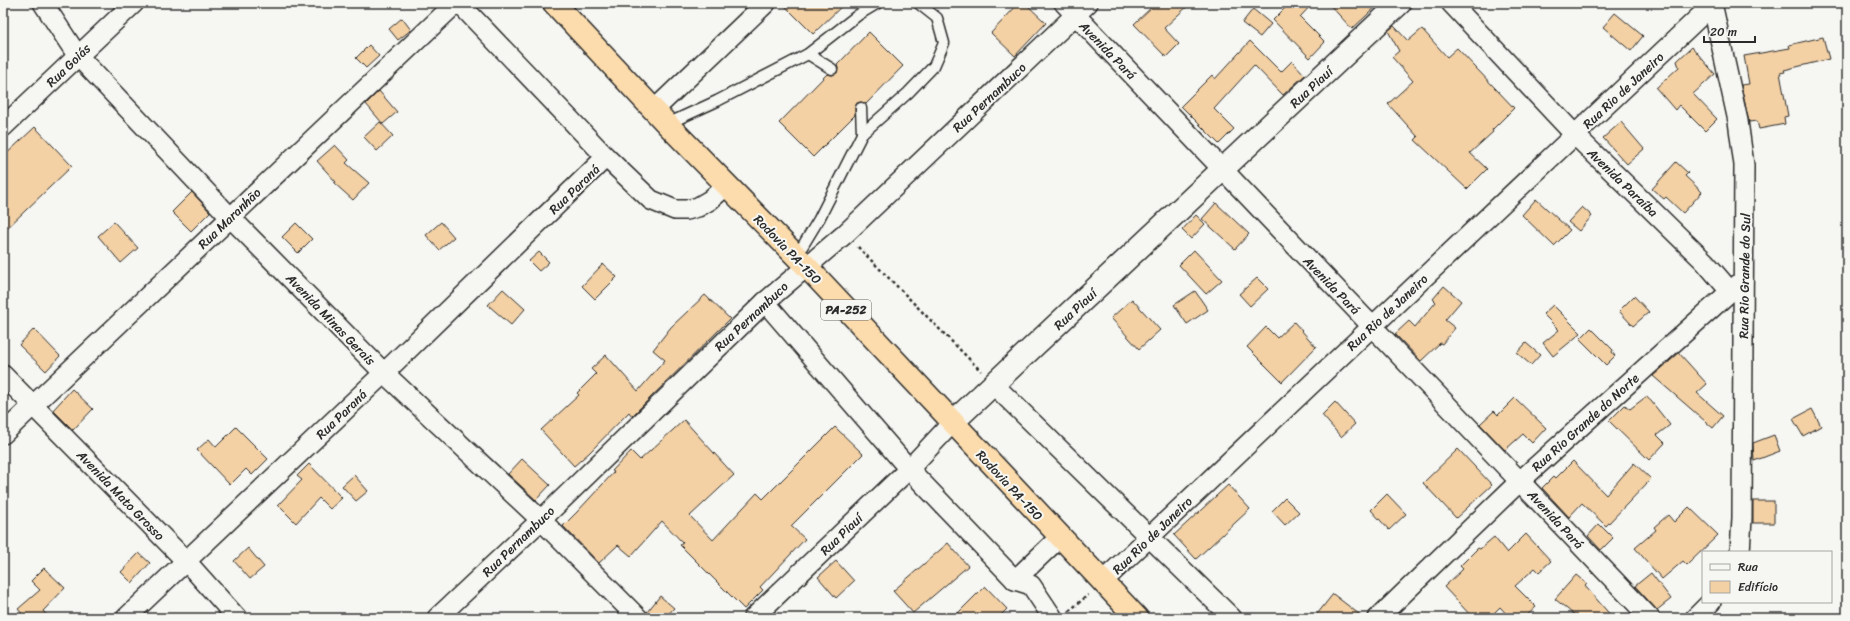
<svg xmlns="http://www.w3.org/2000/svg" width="1850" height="621" viewBox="0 0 1850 621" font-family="Sriracha,sans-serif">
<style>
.building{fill:#f4d1a4;stroke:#2b2b2b}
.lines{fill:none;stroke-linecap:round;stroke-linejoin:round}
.lane-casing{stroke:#2b2b2b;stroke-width:13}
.street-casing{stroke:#2b2b2b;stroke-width:22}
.secondary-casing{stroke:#2b2b2b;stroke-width:25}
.highway-casing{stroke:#2b2b2b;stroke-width:25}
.path{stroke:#2b2b2b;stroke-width:2.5;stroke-dasharray:3 3;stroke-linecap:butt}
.lane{stroke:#f6f6f2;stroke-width:10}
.street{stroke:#f6f6f2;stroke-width:19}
.secondary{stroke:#f6f6f2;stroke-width:22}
.highway{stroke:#fcdcac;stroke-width:22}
.labels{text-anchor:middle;stroke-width:4;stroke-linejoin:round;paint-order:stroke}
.shield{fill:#f6f6f2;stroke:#686867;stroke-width:1}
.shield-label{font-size:12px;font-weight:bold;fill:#2b2b2b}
.street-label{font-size:13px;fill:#2b2b2b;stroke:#f6f6f2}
</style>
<rect width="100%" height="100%" fill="#f6f6f2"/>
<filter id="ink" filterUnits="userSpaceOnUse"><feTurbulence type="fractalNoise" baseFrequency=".025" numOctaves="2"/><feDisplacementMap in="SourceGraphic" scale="8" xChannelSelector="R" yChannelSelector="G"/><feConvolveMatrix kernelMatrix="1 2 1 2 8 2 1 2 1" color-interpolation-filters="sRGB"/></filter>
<g filter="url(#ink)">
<!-- building -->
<g class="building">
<path d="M782,3H845L813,34Z"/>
<path d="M1019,3H1025L1046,23L1015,56L991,33Z"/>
<path d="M1156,3H1191L1164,28L1179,44L1166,57L1134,24Z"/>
<path d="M1290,3H1313L1300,17L1325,42L1310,58L1273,20Z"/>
<path d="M1328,3H1380L1352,29Z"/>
<path d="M1253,9L1271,24L1260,37L1242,23Z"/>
<path d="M1615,13L1643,36L1631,51L1603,27Z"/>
<path d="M402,18L411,30L398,40L389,29Z"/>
<path d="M1394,26L1408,41L1422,29L1447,57L1457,48L1514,108L1492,130L1493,132L1470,153L1487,169L1467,189L1415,140L1418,137L1388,104L1413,81L1392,57L1399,51L1388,31Z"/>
<path d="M869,32L903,66L866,104L861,102L857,103L855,108V115L813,157L779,123L827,74L832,75L837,73L838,69L837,65Z"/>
<path d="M1823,37L1829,59L1784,70L1785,72L1780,73L1788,116L1784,117L1785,124L1759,129L1757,121L1749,122L1741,85L1749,84L1744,56L1790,48L1789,45Z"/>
<path d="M1250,41L1281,72L1292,61L1305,75L1283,95L1254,65L1214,109L1234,129L1219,144L1181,106L1212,75L1215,79Z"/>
<path d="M369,45L379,56L366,68L356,58Z"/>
<path d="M1692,47L1715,74L1693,94L1717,119L1705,131L1679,105L1675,110L1656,88L1679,67L1677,61Z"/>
<path d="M379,91L397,112L383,124L366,104Z"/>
<path d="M380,122L393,136L377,151L364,137Z"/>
<path d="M1621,122L1644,149L1627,164L1603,138Z"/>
<path d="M35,127L72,166L3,232V157Z"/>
<path d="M335,145L349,160L346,163L369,183L353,200L334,183L336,182L317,161Z"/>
<path d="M1676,162L1688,173L1685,176L1702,192L1683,213L1666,197L1664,199L1652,189Z"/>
<path d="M192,192L210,212L191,231L172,212Z"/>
<path d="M1536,199L1570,230L1554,246L1522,215Z"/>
<path d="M1216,203L1249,234L1235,249L1202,219Z"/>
<path d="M1582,207L1592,216L1579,231L1568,222Z"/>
<path d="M1196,215L1205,224L1191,239L1182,230Z"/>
<path d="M114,222L138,248L121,263L98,236Z"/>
<path d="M441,222L454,237L439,250L426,235Z"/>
<path d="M296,223L312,239L298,253L282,237Z"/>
<path d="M1194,250L1222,280L1206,294L1179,265Z"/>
<path d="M539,252L549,262L539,271L529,261Z"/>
<path d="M603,264L617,277L595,299L582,286Z"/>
<path d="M1257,278L1268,289L1250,306L1239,294Z"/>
<path d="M1444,286L1461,301L1445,320L1455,328L1442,344L1440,343L1421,361L1395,334L1409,321L1415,327L1436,302L1433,299Z"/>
<path d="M503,289L525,309L511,325L488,305Z"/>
<path d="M1195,291L1208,310L1187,324L1174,305Z"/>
<path d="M705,295L730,319L632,416L629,412L589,453L574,466L541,430L579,395L577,393L596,374L591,369L606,355L638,391L665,360L653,350L671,327Z"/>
<path d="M1634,296L1649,312L1633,326L1619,311Z"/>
<path d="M1132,299L1160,330L1139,349L1111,318Z"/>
<path d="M1553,305L1581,333L1553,356L1543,343L1559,330L1543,314Z"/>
<path d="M1294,322L1316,347L1282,382L1247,347L1266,327L1277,338Z"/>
<path d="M1591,328L1613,350L1612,352L1615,356L1606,365L1580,339Z"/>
<path d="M34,329L60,356L46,371L19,345Z"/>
<path d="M1526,343L1540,355L1531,365L1517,353Z"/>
<path d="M1679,353L1707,384L1697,393L1723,416L1713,428L1653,376Z"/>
<path d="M72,389L93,409L73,430L53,410Z"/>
<path d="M1647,396L1670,425L1657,435L1665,443L1649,460L1609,421L1625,405L1630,409Z"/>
<path d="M1515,398L1546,428L1532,443L1523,434L1505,450L1480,424L1494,411L1498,415Z"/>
<path d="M1335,402L1355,424L1341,437L1322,415Z"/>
<path d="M1812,409L1821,426L1803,436L1793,419Z"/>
<path d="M684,420L734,475L690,516L713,540L757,493L763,499L835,427L863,454L791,526L805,539L760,587L763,590L744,609L680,545L683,543L662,521L631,556L618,545L599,563L563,526L577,512L614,472L612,471L631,451L640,460Z"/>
<path d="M236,427L268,459L252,475L246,469L230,485L197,450L209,439L216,447Z"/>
<path d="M1774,435L1780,451L1754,461L1753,443Z"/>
<path d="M1458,449L1492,485L1456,518L1423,483Z"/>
<path d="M522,459L550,485L536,500L508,474Z"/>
<path d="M1573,461L1606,495L1634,463L1651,479L1606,526L1582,503L1569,517L1542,488L1553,477L1555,479Z"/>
<path d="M309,464L342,498L330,509L319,498L296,523L278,505L302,480L297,476Z"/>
<path d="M354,475L368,491L356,501L342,486Z"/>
<path d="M1228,485L1250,509L1196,559L1174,535Z"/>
<path d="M1387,494L1406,514L1389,530L1371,510Z"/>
<path d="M1285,498L1299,512L1285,525L1272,511Z"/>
<rect x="1753" y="501" width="21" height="22"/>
<path d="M1689,507L1718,535L1687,565L1683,561L1662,579L1635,548L1656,530L1654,527L1668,515L1674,522Z"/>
<path d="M1599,524L1613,538L1601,550L1588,536Z"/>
<path d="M1526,534L1551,561L1539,572L1535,568L1515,586L1536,607L1524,618H1510L1500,607L1489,618H1473L1444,587L1463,569L1460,566L1478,548L1480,549L1494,537L1507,553Z"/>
<path d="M948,543L968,566L913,613L893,591Z"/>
<path d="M248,548L264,567L250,579L234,561Z"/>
<path d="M139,553L150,563L132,583L121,572Z"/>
<path d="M836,561L854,581L836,598L818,577Z"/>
<path d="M44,568L65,588L43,611L49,618H26L18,609L40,590L31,581Z"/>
<path d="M1651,573L1671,599L1657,610L1635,586Z"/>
<path d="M1576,575L1587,584L1585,586L1613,618H1578L1555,599Z"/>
<path d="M985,586L1007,609L998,618H953Z"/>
<path d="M1333,594L1364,618H1314Z"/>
<path d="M660,596L674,608L665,618H655L647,612Z"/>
</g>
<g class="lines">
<defs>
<g id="lane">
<path d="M808,54L832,69"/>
<path d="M861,108L862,134"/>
<path d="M667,124L717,101L808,54L858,15L878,3"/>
<path d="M796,257L819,219L862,134L908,93L934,66L944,43L937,18L918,3"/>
</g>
<g id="street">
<path d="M43,3L77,55L230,217L384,373L541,520L638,618"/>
<path d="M459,3L606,157L651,200L675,210H687L698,207L710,200L727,185"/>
<path d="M1064,3L1650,618"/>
<path d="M1451,3L1575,135L1705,262L1730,291"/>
<path d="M1712,3L1738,121L1744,165L1742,518L1740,552"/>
<path d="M654,110L766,3"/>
<path d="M3,127L134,3"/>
<path d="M765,302L909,469L1015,580L1031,585L1053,618"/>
<path d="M3,375L186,561L237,618"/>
<path d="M994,385L1232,618"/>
<path d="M3,434L456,3"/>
<path d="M1015,580L1060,537"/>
<path d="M1102,582L1712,5"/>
<path d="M126,618L384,373L606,157"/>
<path d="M437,618L541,520L765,302L845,234L1088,3"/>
<path d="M753,618L909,469L952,423"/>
<path d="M1378,618L1520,481L1743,280"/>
<path d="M1695,618L1711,602"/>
</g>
<path id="secondary" d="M952,423L1400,3"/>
<path id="highway" d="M554,3L667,124L806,266L1137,618"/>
</defs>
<!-- lane casing -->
<use href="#lane" class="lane-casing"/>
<!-- street casing -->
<use href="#street" class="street-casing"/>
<!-- secondary casing -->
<use href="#secondary" class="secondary-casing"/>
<!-- highway casing -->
<use href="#highway" class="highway-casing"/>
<!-- path -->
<g class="path">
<path d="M858,247L981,371"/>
<path d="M1069,611L1088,595"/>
</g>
<!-- lane -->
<use href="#lane" class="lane"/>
<!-- street -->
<use href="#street" class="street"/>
<!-- secondary -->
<use href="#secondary" class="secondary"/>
<!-- highway -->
<use href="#highway" class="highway"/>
</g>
</g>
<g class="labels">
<!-- shield labels -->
<rect class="shield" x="821" y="300" width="50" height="20" rx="3"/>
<g class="shield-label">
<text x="846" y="314">PA-252</text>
</g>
<!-- street labels -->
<g class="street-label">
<text transform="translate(1108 50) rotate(46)" y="5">Avenida Pará</text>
<text transform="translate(68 65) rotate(-44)" y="5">Rua Goiás</text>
<text transform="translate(1311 87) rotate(-43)" y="5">Rua Piauí</text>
<text transform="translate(1623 90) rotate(-43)" y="5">Rua Rio de Janeiro</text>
<text transform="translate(989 97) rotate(-43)" y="5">Rua Pernambuco</text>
<text transform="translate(1623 182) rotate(44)" y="5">Avenida Paraíba</text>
<text transform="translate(574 189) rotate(-44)" y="5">Rua Paraná</text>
<text transform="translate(229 218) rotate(-44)" y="5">Rua Maranhão</text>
<text transform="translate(788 249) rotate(46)" y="5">Rodovia PA-150</text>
<text transform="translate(1744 276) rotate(-89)" y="5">Rua Rio Grande do Sul</text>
<text transform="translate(1332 285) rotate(46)" y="5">Avenida Pará</text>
<text transform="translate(1075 309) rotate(-43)" y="5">Rua Piauí</text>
<text transform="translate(1387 312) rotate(-43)" y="5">Rua Rio de Janeiro</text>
<text transform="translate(751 316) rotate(-43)" y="5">Rua Pernambuco</text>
<text transform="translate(331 319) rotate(46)" y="5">Avenida Minas Gerais</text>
<text transform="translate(341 414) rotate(-44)" y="5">Rua Paraná</text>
<text transform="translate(1585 422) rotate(-42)" y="5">Rua Rio Grande do Norte</text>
<text transform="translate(1010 485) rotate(47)" y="5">Rodovia PA-150</text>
<text transform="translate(121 495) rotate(46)" y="5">Avenida Mato Grosso</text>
<text transform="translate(1556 519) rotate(47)" y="5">Avenida Pará</text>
<text transform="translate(841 534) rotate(-44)" y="5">Rua Piauí</text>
<text transform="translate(1152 535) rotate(-44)" y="5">Rua Rio de Janeiro</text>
<text transform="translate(518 541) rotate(-44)" y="5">Rua Pernambuco</text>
</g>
</g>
<!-- margin -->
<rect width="1850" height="621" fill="none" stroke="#f6f6f2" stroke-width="16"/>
<rect x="8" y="8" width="1834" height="605" fill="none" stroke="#2b2b2b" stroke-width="1.5" filter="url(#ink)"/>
<!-- legend -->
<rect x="1702" y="551" width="130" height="52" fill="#f6f6f2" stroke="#a5a5a2"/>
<rect x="1710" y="564" width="20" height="6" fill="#f6f6f2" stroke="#a5a5a2"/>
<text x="1738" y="571" font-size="12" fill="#2b2b2b">Rua</text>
<rect x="1710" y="581" width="20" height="12" fill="#f4d1a4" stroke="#a5a5a2"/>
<text x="1738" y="591" font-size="12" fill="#2b2b2b">Edifício</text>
<!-- scale -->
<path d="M1704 36v6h51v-6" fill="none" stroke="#2b2b2b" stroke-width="2"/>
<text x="1710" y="36" font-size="12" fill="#2b2b2b" stroke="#f6f6f2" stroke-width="3" paint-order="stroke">20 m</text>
</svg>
